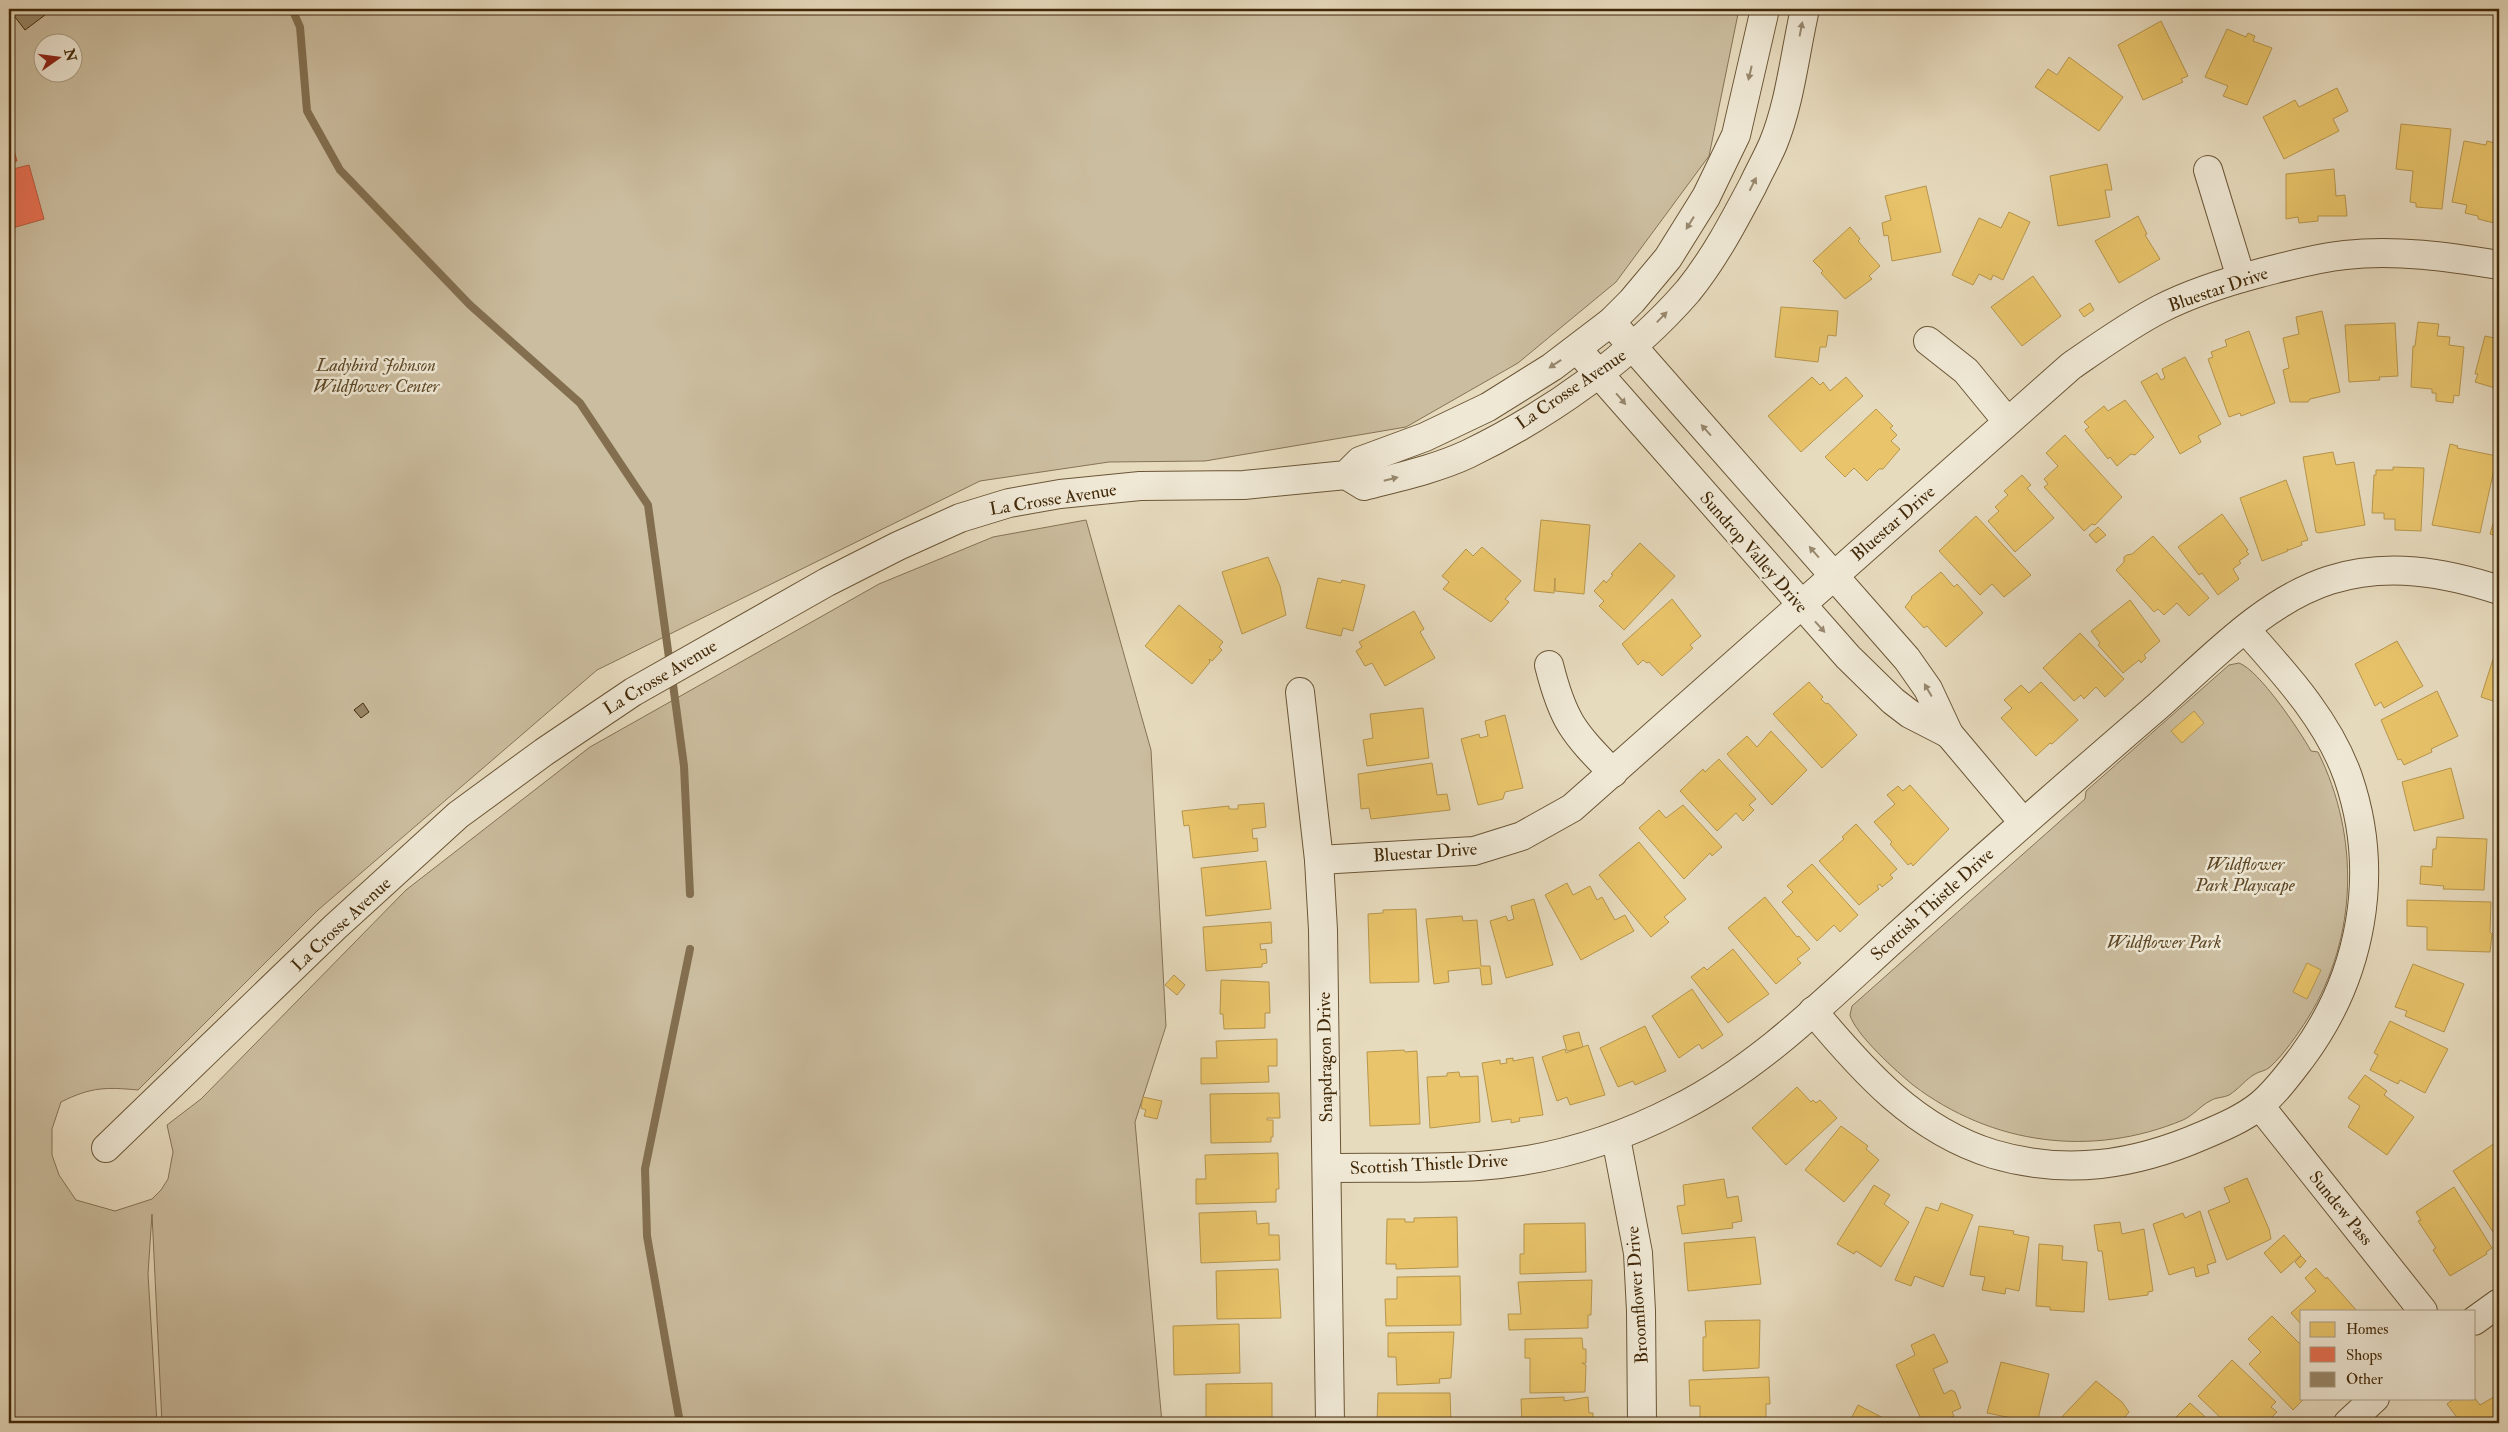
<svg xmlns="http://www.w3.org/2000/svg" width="2508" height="1432" viewBox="0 0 2508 1432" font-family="'IM FELL Double Pica',serif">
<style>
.green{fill:#cbbd9f;stroke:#867354;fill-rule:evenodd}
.homes{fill:#e9c46a;stroke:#b7964d}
.shops{fill:#e76f51;stroke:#b65a3b}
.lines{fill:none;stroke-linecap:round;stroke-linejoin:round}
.stream{stroke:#836f50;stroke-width:8}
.building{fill:#988667;stroke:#422908}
.minor-casing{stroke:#6b5636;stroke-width:30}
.tertiary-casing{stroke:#6b5636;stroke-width:30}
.minor{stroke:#efe8d5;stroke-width:28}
.tertiary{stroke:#efe8d5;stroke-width:28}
.oneway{fill:#98886e}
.labels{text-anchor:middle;stroke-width:5;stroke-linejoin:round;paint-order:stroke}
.street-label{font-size:18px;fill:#422908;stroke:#efe8d5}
.park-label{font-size:18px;font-style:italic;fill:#5d4726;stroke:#efe8d5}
</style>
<rect width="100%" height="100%" fill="#e7dbbe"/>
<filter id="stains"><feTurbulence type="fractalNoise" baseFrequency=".004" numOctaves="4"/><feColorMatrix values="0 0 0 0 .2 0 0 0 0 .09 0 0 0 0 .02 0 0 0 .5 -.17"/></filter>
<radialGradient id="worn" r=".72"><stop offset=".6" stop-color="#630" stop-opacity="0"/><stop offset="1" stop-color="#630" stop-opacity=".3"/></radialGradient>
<!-- green -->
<g class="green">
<path d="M9,9H1739L1709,156L1616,282L1518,363L1406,427L1205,461L1109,462L980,481L597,670L318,910L138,1090C106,1087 91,1087 61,1102L52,1129V1155L59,1175L76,1200L115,1211L152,1199L161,1190L168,1179L173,1152L167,1125L201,1099L406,890L590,747L879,584L993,537L1086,520L1151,750L1166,1026L1135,1122L1162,1423H162L152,1214L148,1274L157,1423H9ZM42,42H72V72H42Z"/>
<path d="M2239,663C2259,670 2300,731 2311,751L2318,752C2360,837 2358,937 2308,1018C2297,1035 2285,1053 2270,1067C2266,1071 2260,1071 2255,1074C2246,1079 2239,1089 2229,1095C2223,1098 2216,1097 2210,1101C2200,1106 2194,1115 2183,1120C2092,1158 1992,1145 1913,1085C1897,1072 1855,1034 1850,1015L1852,1006L2085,799L2086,791L2229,665Z"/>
</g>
<!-- homes -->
<g class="homes">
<path d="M2161,21L2188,76L2181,79L2183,82L2143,100L2118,45Z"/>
<path d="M2227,29L2246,37L2248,33L2255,36L2253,41L2272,48L2247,105L2223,96L2228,86L2205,77Z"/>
<path d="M2069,57L2123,97L2099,131L2035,87L2048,69L2057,75Z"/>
<path d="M2337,88L2348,111L2333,119L2339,131L2284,159L2263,117L2295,100L2299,107Z"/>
<path d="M2401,124L2451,129L2442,209L2416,207V203L2410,202L2413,171L2396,169Z"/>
<path d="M2464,141L2486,145L2487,141L2499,144L2498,224L2478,219V216L2465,213L2467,205L2452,202Z"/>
<path d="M2107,164L2112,190H2105L2110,217L2058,226L2050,176Z"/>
<path d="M2334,169L2336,196L2345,195L2347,216H2318V221L2299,223L2298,217L2286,219V174Z"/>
<path d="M1926,186L1941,252L1892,261L1888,235L1884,236L1882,223L1891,220L1885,196Z"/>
<path d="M2009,212L2030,222L2003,280L1993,275L1991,280L1979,274L1973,285L1952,275L1979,218L2001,228Z"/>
<path d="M2138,216L2147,234L2145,235L2160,259L2119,283L2095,241Z"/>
<path d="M1850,227L1860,239L1858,241L1880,266L1869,276L1872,279L1845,299L1821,273L1823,271L1813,261Z"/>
<path d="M2033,276L2061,316L2022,346L1991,307Z"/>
<path d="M2090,303L2094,310L2084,317L2079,310Z"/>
<path d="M1781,307L1838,311L1836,336L1828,335L1826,347H1820L1818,362L1775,357Z"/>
<path d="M2322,311L2340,392L2310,399L2308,402H2290L2283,370L2289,368L2283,338L2299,334L2296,317Z"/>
<path d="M2418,322L2439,324L2437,336L2450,337L2449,345L2464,347L2459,396L2454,395L2453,403L2436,401V393H2432V389L2411,387L2413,346H2415Z"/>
<path d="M2395,323L2398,376L2379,377L2380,380L2349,382L2345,325Z"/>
<path d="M2249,331L2275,403L2241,416L2240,413L2229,417L2208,359L2213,357L2211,352L2227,346L2225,340Z"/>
<path d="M2485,336L2499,339V380H2497L2495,388L2475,382L2478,374H2475Z"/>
<path d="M2185,357L2221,424L2198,436L2201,442L2180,454L2141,382L2157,373L2161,380L2165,378L2162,369Z"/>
<path d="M1812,377L1820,385L1823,382L1830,391L1846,377L1863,396L1801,452L1768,416Z"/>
<path d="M2125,400L2154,437L2135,455L2131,454L2117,466L2110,457L2108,459L2085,430L2089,427L2084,422L2104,406L2108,411Z"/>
<path d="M1876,409L1893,426L1890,428L1897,435L1891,441L1900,449L1883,469H1879L1867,481L1854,468L1845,477L1825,457Z"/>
<path d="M2065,435L2122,497L2095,525L2092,524L2084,531L2044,487L2048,484L2044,479L2058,466L2046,453Z"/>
<path d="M2450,444L2458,446L2457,448L2497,456L2480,533L2432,525Z"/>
<path d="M2333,452L2336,465L2354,462L2365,525L2319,533L2316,532L2303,457Z"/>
<path d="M2393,467L2424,468L2421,531L2395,530V519H2384V513H2372L2374,475H2376V470H2393Z"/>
<path d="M2022,475L2031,485L2027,488L2054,518L2015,552L1988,521L1999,511L1995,507L2008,495L2004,491Z"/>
<path d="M2286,480L2308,540L2301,542L2302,545L2289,550L2287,549L2288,551L2262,561L2240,498Z"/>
<path d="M2499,504V537L2490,534Z"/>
<path d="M2222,514L2248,550L2246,551L2249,554L2239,561L2241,563L2233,569L2239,579L2218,595L2202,573L2199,575L2178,547Z"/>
<path d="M1976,516L2031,575L2004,597L1992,584L1980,595L1939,551Z"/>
<path d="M1541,520L1590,525L1584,594L1555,591V578L1554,593L1534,591Z"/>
<path d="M2098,527L2106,535L2096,543L2089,535Z"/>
<path d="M2153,536L2209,598L2189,616L2177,603L2164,615L2158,609L2154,612L2116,570L2124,562V557L2127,555L2132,554Z"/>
<path d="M1640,543L1675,576L1624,630L1599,606L1604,601L1594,591L1604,580L1606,583L1613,575L1611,574Z"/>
<path d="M1482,547L1521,581L1505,599L1509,602L1491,622L1443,589L1449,582L1442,576L1466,549L1473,556Z"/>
<path d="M1268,557L1280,586L1286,615L1242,634L1222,572Z"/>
<path d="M1941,572L1954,587L1957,584L1983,613L1946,647L1927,626L1924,628L1905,607L1912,598L1911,597Z"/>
<path d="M1318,578L1341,583L1342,580L1365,585L1353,631L1343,628L1341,636L1306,628Z"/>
<path d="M1672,599L1701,636L1690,645L1693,648L1662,676L1649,662L1647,663L1643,660L1638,665L1622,644Z"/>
<path d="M2130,600L2160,641L2144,655L2146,658L2141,663L2139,660L2123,673L2098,645L2100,643L2091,631Z"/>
<path d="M1179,605L1223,642L1219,647L1222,650L1212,661L1209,659L1210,662L1192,684L1145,646Z"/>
<path d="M1414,611L1424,629L1420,632L1435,658L1385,686L1372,663L1365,666L1356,651L1362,647L1359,642Z"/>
<path d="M2080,633L2124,679L2105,697L2096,687L2084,699L2081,695L2074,701L2043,668Z"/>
<path d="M2397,641L2423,686L2384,708L2381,702L2375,706L2355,664Z"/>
<path d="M2495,653L2499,654V703L2481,697Z"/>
<path d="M1809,682L1823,697L1821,699L1826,704L1828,703L1857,735L1822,768L1773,714Z"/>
<path d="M2041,682L2078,720L2052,744L2050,743L2036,756L2001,718L2012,708L2004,700L2021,685L2029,693Z"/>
<path d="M2437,691L2458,736L2431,749L2432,752L2404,765L2401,759L2398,760L2381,720Z"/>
<path d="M1423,708L1429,758L1367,766L1363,740L1373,738L1370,714Z"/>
<path d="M2194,711L2204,723L2182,743L2171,731Z"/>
<path d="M1505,715L1523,788L1505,792L1503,799L1478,805L1461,739L1479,734L1480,738L1488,736L1485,721Z"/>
<path d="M1771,731L1807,770L1772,805L1727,754L1747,736L1757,747Z"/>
<path d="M1719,759L1756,799L1749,805L1754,810L1743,821L1736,813L1717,831L1680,791L1703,769L1705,772Z"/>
<path d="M1432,763L1437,795L1447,794L1450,810L1371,819L1369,808L1361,809L1358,774Z"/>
<path d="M2451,768L2464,818L2414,831L2402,782Z"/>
<path d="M1910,785L1949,829L1913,866L1911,863L1908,865L1890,844L1892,842L1874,822L1895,804L1887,795L1898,786L1903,791Z"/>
<path d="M1264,803L1266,827L1252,829L1253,839L1257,838L1258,851L1193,858L1189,825L1184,826L1182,811L1229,806V809H1238V805Z"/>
<path d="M1683,805L1722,847L1712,856L1710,853L1684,879L1639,828L1659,810L1666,818Z"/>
<path d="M1856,824L1897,869L1890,875L1893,878L1882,887L1880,884L1877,886L1879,889L1859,905L1819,861L1844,839L1842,837Z"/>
<path d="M2437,837L2487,839L2484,890L2443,889L2444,886L2420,884L2421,866L2432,867L2433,849H2436Z"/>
<path d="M1639,842L1686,899L1664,917L1669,922L1651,937L1599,875Z"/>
<path d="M1266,861L1271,909L1206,916L1201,868Z"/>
<path d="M1812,864L1858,915L1840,932L1834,925L1817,941L1782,902L1793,892L1787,886Z"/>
<path d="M1567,883L1573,895L1590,886L1597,900L1602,897L1615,920L1625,915L1634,931L1581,960L1545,895Z"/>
<path d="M1765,897L1797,937L1799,936L1810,949L1797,959L1801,963L1776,984L1728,928Z"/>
<path d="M1534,899L1553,965L1506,978L1490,921L1506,916L1508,921L1514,919L1511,906Z"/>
<path d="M2407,900L2491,902L2490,932L2492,934L2490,952L2427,950V927L2407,926Z"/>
<path d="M1416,909L1419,982L1370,983L1368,914L1383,913V910Z"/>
<path d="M1462,916L1463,921L1477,920L1481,966H1490L1492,984L1482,985L1480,968L1448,971L1449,982L1434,984L1426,919Z"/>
<path d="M1271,922L1272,943L1260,944L1261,950L1266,949L1267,963L1262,964V967L1206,971L1203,927Z"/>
<path d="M1733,949L1769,994L1728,1023L1691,977L1704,967L1707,970Z"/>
<path d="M2307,963L2321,970L2307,999L2293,992Z"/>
<path d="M2413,964L2464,984L2444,1032L2405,1016L2407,1011L2395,1007Z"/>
<path d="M1174,975L1185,985L1177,995L1165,985Z"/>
<path d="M1221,980L1269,982L1270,1013H1265V1028L1224,1029L1223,1014H1220Z"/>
<path d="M1692,989L1723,1035L1702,1049L1699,1044L1679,1058L1652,1016Z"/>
<path d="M2390,1021L2448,1049L2425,1093L2400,1080L2398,1084L2370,1070L2378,1055L2374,1053Z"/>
<path d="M1645,1026L1666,1071L1635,1085L1633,1081L1618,1087L1600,1048Z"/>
<path d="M1579,1032L1583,1047L1567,1051L1563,1036Z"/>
<path d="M1277,1039V1066H1268L1269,1082L1201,1084V1058H1217L1216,1041Z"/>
<path d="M1588,1045L1605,1095L1570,1105L1567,1097L1557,1101L1542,1057L1565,1049L1566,1053Z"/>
<path d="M1404,1050L1405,1052L1417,1051L1420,1124L1370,1126L1367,1052Z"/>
<path d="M1533,1057L1543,1115L1519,1118L1520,1121L1511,1123V1119L1492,1122L1482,1063L1500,1060V1064L1507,1063L1506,1059L1513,1058V1061Z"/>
<path d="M1459,1072L1460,1077L1478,1076L1480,1122L1430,1128L1427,1077L1447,1076V1073Z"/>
<path d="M2365,1075L2387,1091L2384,1095L2414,1117L2387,1155L2348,1127L2360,1106L2348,1098Z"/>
<path d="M1797,1087L1811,1102L1813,1100L1816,1103L1820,1100L1837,1118L1786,1165L1752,1128Z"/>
<path d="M1279,1093L1280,1118H1267V1120H1273V1137H1271V1142L1211,1143L1210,1094Z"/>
<path d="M1143,1097L1162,1101L1157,1119L1144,1116L1146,1110L1141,1108Z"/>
<path d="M1841,1126L1868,1146L1866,1149L1879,1160L1844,1202L1805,1170Z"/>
<path d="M2495,1143L2499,1150V1241L2453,1171Z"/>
<path d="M1278,1153L1279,1189H1276V1202L1196,1204V1179H1206L1205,1155Z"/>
<path d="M2247,1178L2269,1229L2271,1239L2227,1260L2208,1211L2230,1202L2224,1188Z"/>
<path d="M1724,1179L1727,1198L1738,1196L1742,1221L1732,1223L1733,1228L1682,1234L1677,1206L1685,1205L1683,1185Z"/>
<path d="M1874,1185L1890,1195L1884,1204L1909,1222L1881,1267L1856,1251L1854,1254L1837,1244Z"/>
<path d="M2454,1187L2492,1248L2486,1252L2487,1254L2450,1276L2433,1250L2436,1248L2418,1221L2421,1220L2416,1212Z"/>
<path d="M1941,1203L1973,1215L1943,1287L1915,1276L1911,1286L1895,1280L1926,1207L1938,1211Z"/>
<path d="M1256,1211L1257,1224L1269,1223V1235H1279L1280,1260L1201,1263L1199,1213Z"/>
<path d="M2200,1211L2216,1262L2207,1265L2209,1273L2196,1277L2194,1267L2169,1275L2153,1224L2183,1213L2185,1218Z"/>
<path d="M1457,1217L1458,1267L1396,1269V1264H1386L1387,1219H1405V1222H1414V1218Z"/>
<path d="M2120,1222L2122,1234L2144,1229L2153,1291L2148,1292V1295L2109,1300L2102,1251H2098L2094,1225Z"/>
<path d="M1585,1223L1586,1272L1520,1274V1254H1524V1224Z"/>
<path d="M1979,1226L2014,1231L2013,1234L2029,1237L2019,1291L2006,1288L2005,1294L1982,1290L1985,1277L1970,1275Z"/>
<path d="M2284,1235L2301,1255L2281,1273L2264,1253Z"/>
<path d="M1755,1237L1761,1284L1688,1291L1684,1243Z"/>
<path d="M2039,1244L2063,1246L2062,1260L2087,1262L2084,1312L2050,1310V1307L2036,1306Z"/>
<path d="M2301,1256L2306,1261L2300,1268L2295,1262Z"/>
<path d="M2316,1268L2326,1279L2327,1277L2357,1311H2302V1325L2291,1313L2316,1291L2305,1278Z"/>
<path d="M1278,1269L1281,1318L1217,1319L1216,1271Z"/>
<path d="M1460,1276L1461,1325L1386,1326L1385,1299H1397V1277Z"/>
<path d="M1592,1280L1591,1315H1588V1328L1509,1330L1508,1314H1521L1518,1282Z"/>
<path d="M2272,1316L2302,1346V1398H2305L2293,1410L2249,1364L2261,1352L2248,1339Z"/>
<path d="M1760,1320L1759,1368L1703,1371V1337H1706L1705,1321Z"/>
<path d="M1239,1324L1240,1373L1174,1375L1173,1326Z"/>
<path d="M1454,1332L1451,1378L1439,1379L1440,1383L1397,1385L1396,1357H1388V1333Z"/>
<path d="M1934,1334L1948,1362L1933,1369L1944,1394L1951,1390L1955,1392L1961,1408L1952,1412L1954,1416L1937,1423H1923L1896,1365L1915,1355L1911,1345Z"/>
<path d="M1582,1338L1583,1349H1586V1363H1582L1586,1365L1585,1392L1530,1393V1358H1525V1339Z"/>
<path d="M2232,1360L2276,1402L2271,1407L2277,1412L2266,1423H2226L2198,1396Z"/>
<path d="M2001,1362L2049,1374L2037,1423L1987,1413Z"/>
<path d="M1769,1377L1770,1404H1766V1423H1706V1417L1700,1418V1406H1690L1689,1380Z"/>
<path d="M2096,1381L2122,1402L2129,1412L2120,1423H2056Z"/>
<path d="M1272,1383V1423H1206V1384Z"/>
<path d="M1378,1393H1450L1451,1423H1377Z"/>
<path d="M2499,1394V1423H2461L2447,1404L2455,1398L2474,1397L2480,1405Z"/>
<path d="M1564,1397V1401L1588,1397L1589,1413H1593V1423H1522L1521,1399Z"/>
<path d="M2190,1403L2212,1423H2170Z"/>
<path d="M1858,1405L1893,1423H1849Z"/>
</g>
<!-- shops -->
<g class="shops">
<path d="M9,132L17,161L9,163Z"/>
<path d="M29,165L44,219L9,229V170Z"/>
</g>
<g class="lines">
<!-- stream -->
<g class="stream">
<path d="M292,9L300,27L307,111L340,170L470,305L580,403L648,505L670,665"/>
<path d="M672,677L684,766L690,894"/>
<path d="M680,1423L647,1236L645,1169L690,949"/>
</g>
</g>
<!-- building -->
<g class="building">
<path d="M9,9H53L25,30Z"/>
<path d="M363,703L369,712L361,718L354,710Z"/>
</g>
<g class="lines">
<defs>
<g id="minor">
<path d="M2208,170L2241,278"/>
<path d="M1611,322L1907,659L1928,689L1949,734L2023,822"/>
<path d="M1928,341L1966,371L2007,421"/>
<path d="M1577,349L1848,657L1893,701L1910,714L1949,734"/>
<path d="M1549,665C1563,721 1573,732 1613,773"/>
<path d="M1300,692L1319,860L1323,930L1330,1423"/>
<path d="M1319,860L1474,851L1522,836L1572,808L2071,366C2100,346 2129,325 2160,309C2191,293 2226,282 2260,273C2288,266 2316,258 2345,255C2396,249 2449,257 2499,265"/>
<path d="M1813,1011C1863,1071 1915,1130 1993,1154C2067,1176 2135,1165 2204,1135C2223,1127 2244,1118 2260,1105C2276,1092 2289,1074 2302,1057C2362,976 2381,873 2348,777C2328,720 2285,674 2246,630"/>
<path d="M2260,1106L2423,1311"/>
<path d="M1616,1138L1638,1253L1641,1311L1642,1423"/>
<path d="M1327,1168C1377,1167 1428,1169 1479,1166C1548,1161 1615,1141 1677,1109C1761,1067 1829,997 1899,934C1984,857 2071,781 2158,706C2209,661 2264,601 2330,580C2387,562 2444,572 2499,590"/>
<path d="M2474,1321L2499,1303"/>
<path d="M2348,1423L2375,1398"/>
</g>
<g id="tertiary">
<path d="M1346,475L1364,486C1398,477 1436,469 1468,454C1547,416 1631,357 1688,291C1714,259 1734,221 1753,185C1759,172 1767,158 1773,144C1790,103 1795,53 1805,9"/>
<path d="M106,1148L334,928L458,815L544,752L633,692L827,582L898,546L960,518L1009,503L1060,494L1140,486L1244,485L1346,475L1360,461L1425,437L1488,407L1552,367L1611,322L1632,301L1668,258L1706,197L1736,135L1765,9"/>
</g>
</defs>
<!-- minor casing -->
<use href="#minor" class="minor-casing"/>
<!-- tertiary casing -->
<use href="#tertiary" class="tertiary-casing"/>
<!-- minor -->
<use href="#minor" class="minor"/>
<!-- tertiary -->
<use href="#tertiary" class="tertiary"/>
</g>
<!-- one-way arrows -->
<defs><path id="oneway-solid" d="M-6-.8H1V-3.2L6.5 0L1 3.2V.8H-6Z" transform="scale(1.25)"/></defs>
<g class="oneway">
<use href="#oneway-solid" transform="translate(1801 29) rotate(-79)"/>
<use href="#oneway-solid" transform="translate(1750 73) rotate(103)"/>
<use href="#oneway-solid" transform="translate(1753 184) rotate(-63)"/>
<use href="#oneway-solid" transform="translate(1690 223) rotate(122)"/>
<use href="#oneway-solid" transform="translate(1662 317) rotate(-46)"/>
<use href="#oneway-solid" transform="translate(1555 364) rotate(146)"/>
<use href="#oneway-solid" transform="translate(1621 399) rotate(49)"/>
<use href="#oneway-solid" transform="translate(1706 430) rotate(-132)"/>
<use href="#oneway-solid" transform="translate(1391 479) rotate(-14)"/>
<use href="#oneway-solid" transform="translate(1814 552) rotate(-131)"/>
<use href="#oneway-solid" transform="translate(1820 627) rotate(48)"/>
<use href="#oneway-solid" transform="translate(1928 690) rotate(-120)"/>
</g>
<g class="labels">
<!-- street labels -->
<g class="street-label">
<text transform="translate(2218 289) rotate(-19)" y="6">Bluestar Drive</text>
<text transform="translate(1571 389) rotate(-34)" y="6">La Crosse Avenue</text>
<text transform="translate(1053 499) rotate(-9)" y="6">La Crosse Avenue</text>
<text transform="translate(1893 523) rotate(-41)" y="6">Bluestar Drive</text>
<text transform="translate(1754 552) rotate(49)" y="6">Sundrop Valley Drive</text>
<text transform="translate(660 677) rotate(-31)" y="6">La Crosse Avenue</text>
<text transform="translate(1425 852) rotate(-4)" y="6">Bluestar Drive</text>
<text transform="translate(1932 904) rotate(-42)" y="6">Scottish Thistle Drive</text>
<text transform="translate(341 924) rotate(-43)" y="6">La Crosse Avenue</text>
<text transform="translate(1325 1057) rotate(-91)" y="6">Snapdragon Drive</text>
<text transform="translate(1429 1164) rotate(-3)" y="6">Scottish Thistle Drive</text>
<text transform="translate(2341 1208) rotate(51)" y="6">Sundew Pass</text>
<text transform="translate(1637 1295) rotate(-94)" y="6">Broomflower Drive</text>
</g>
<!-- park labels -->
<g class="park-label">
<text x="376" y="371">Ladybird Johnson<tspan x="376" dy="21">Wildflower Center</tspan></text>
<text x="2245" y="870">Wildflower<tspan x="2245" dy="21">Park Playscape</tspan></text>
<text x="2164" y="948">Wildflower Park</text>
</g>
</g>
<!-- margin -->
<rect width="2508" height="1432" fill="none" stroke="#e7dbbe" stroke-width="30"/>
<rect x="10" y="10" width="2488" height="1412" fill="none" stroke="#422908" stroke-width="2.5"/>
<rect x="15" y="15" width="2478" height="1402" fill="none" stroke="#422908"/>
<!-- legend -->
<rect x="2300" y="1310" width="175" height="90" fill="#efe8d5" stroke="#aa9c83"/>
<rect x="2310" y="1322" width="25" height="15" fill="#e9c46a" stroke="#aa9c83"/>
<text x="2346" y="1334" font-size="15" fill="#422908">Homes</text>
<rect x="2310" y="1347" width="25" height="15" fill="#e76f51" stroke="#aa9c83"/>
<text x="2346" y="1360" font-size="15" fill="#422908">Shops</text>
<rect x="2310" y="1372" width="25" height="15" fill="#988667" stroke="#aa9c83"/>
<text x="2346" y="1384" font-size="15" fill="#422908">Other</text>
<!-- north arrow -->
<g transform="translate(58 58) rotate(76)"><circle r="24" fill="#efe8d5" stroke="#aa9c83"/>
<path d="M0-4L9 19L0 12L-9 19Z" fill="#8f2418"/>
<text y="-8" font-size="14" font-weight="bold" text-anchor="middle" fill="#422908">N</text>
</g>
<rect width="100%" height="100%" filter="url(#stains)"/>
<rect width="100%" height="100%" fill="url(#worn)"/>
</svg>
